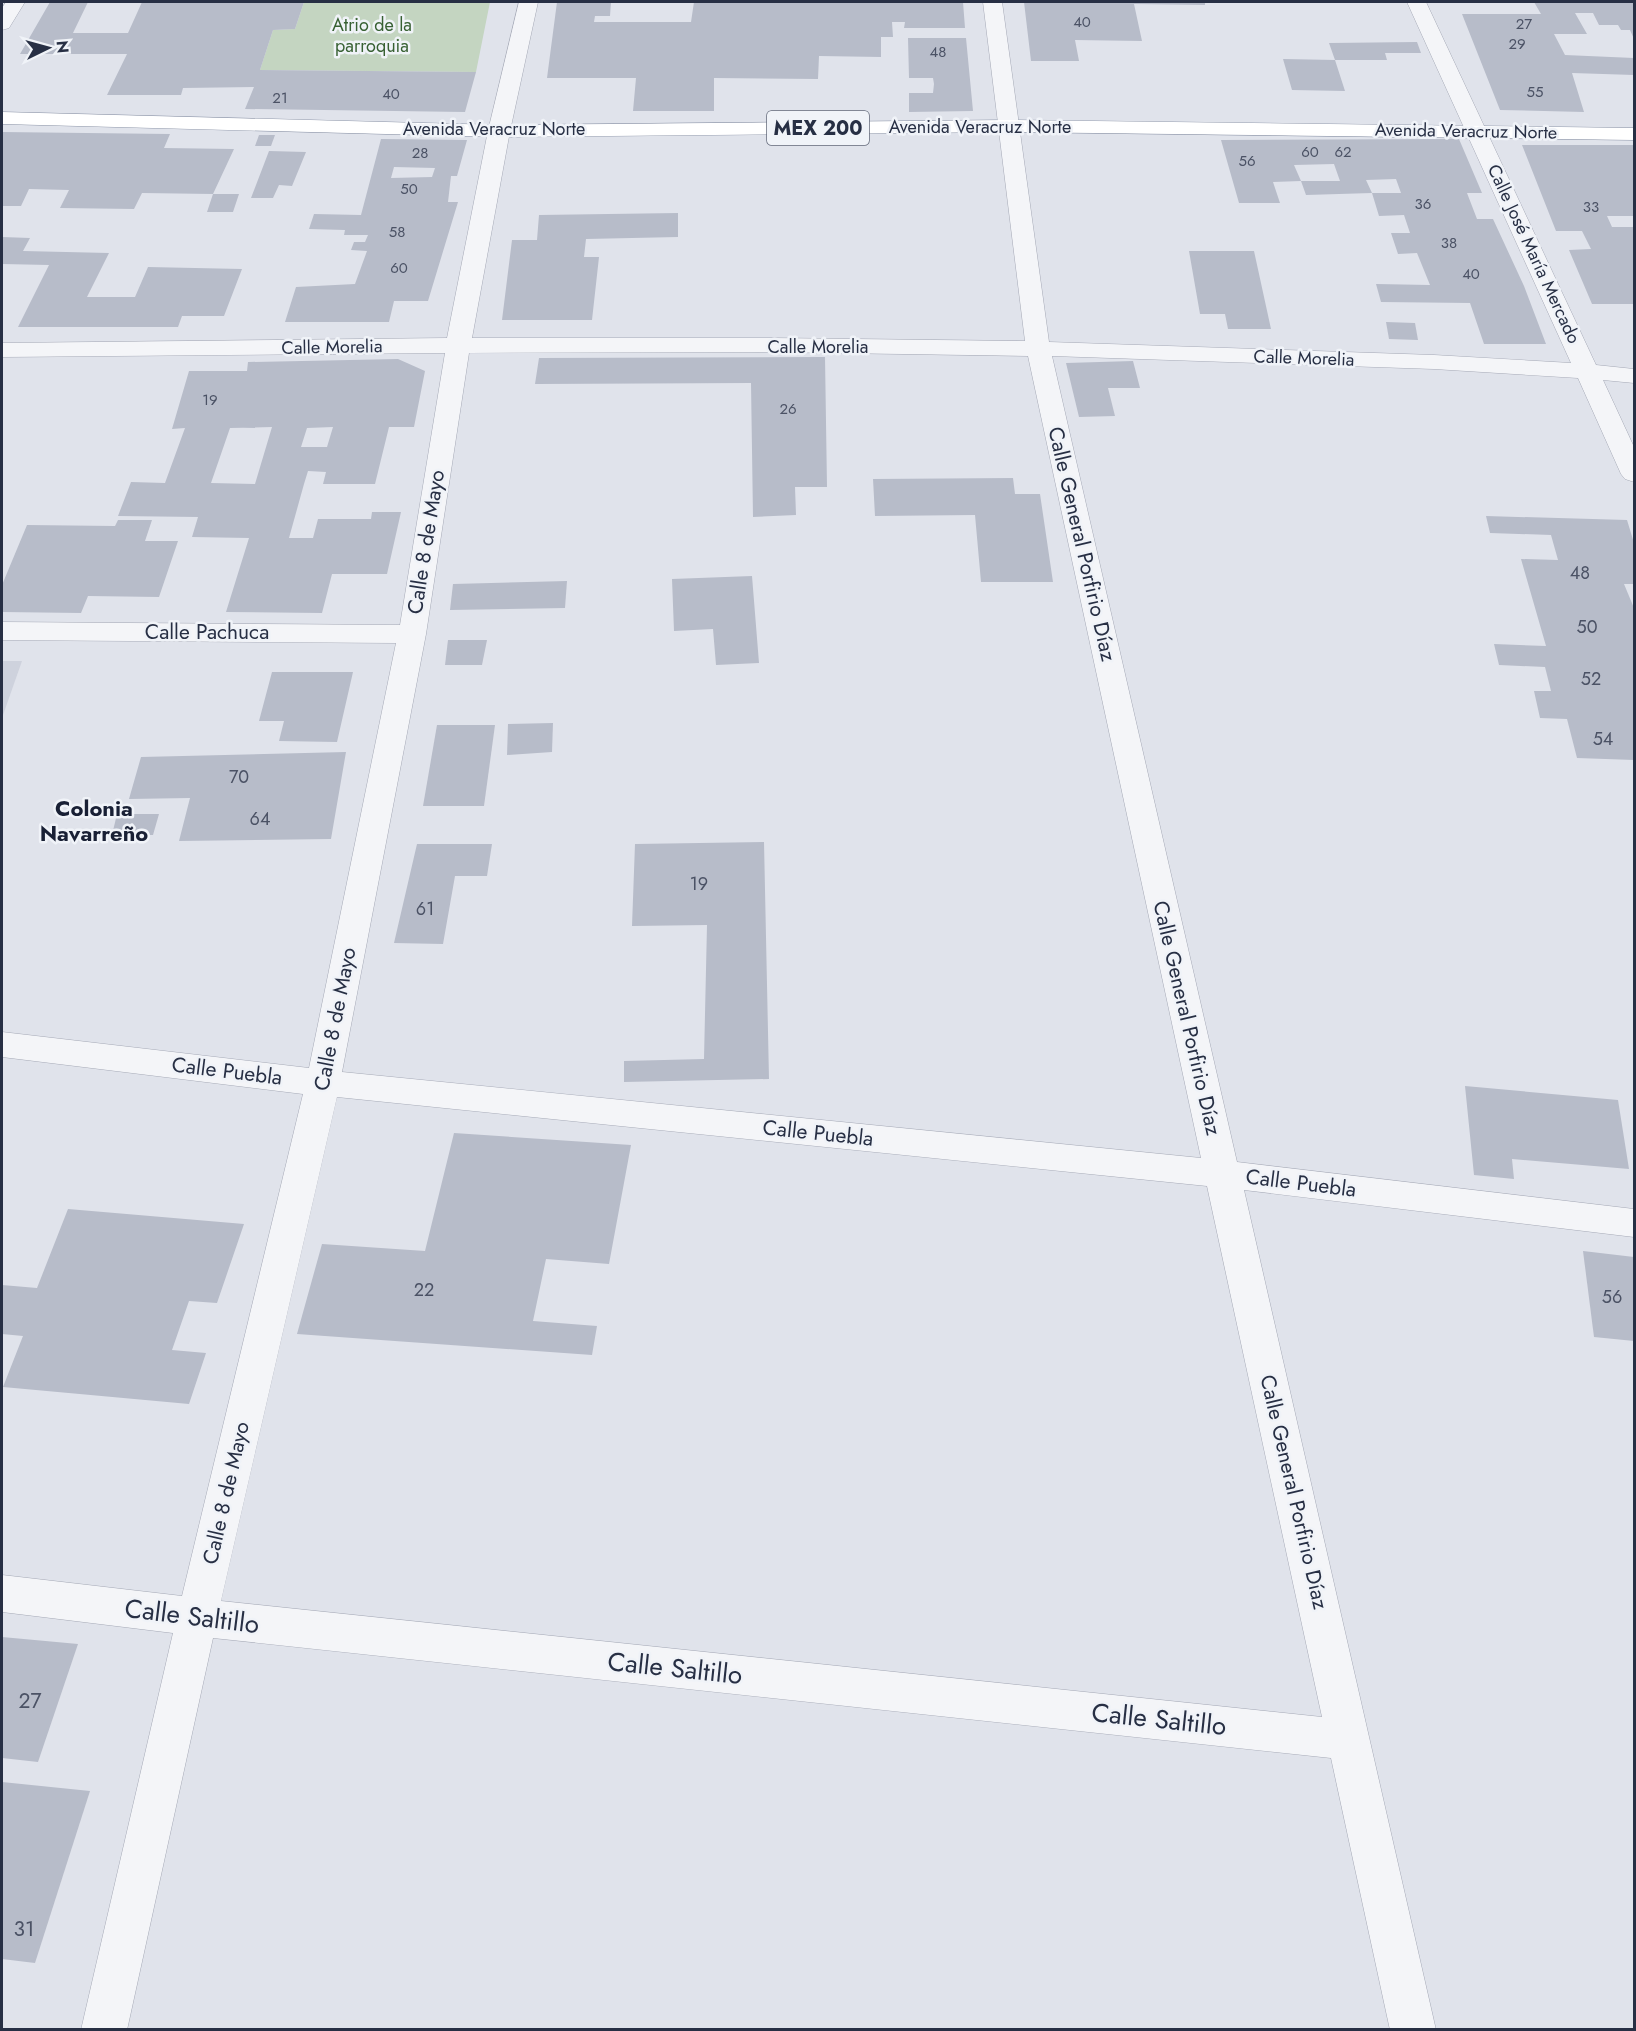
<svg xmlns="http://www.w3.org/2000/svg" width="1636" height="2031" viewBox="0 0 1636 2031" font-family="Jost,sans-serif">
<style>
.built{fill:#ced2dd}
.green{fill:#c4d5c1}
.building{fill:#b7bcc9;fill-rule:evenodd}
.lines{fill:none;stroke-linecap:round;stroke-linejoin:round}
.minor-casing{stroke:#a5a9b6;stroke-width:1}
.highway-casing{stroke:#868fa3;stroke-width:1}
.minor{fill:#f4f5f8;fill-rule:evenodd}
.highway{fill:#fff;fill-rule:evenodd}
.labels{text-anchor:middle;stroke-width:5;stroke-linejoin:round;paint-order:stroke}
.far-number-label{font-size:15px;fill:#4b5265}
.far-park-label{font-size:18px;fill:#386133;stroke:#f0f3f8}
.far-street-label{font-size:18px;fill:#272f44;stroke:#f0f3f8}
.number-label{font-size:18px;fill:#4b5265}
.shield{fill:#f0f3f8;stroke:#636a7a;stroke-width:1.5}
.shield-label{font-size:20px;font-weight:bold;fill:#272f44}
.street-label{font-size:21px;fill:#272f44;stroke:#f0f3f8}
.near-number-label{font-size:21px;fill:#4b5265}
.neighbourhood-label{font-size:22px;font-weight:bold;fill:#192035;stroke:#f0f3f8}
.near-street-label{font-size:26px;fill:#272f44;stroke:#f0f3f8}
</style>
<rect width="100%" height="100%" fill="#e0e3eb"/>
<!-- built -->
<path class="built" d="M2,661H22L2,718Z"/>
<!-- green -->
<path class="green" d="M304,2H490L476,72L260,70L273,30L295,29Z"/>
<!-- building -->
<g class="building">
<path d="M50,2H88L73,33H128L142,2H304L295,29L273,30L260,70L476,72L465,112L245,109L254,87L183,88L181,95H107L127,54H20Z"/>
<path d="M557,2H611L610,16H595L594,22H691L694,2H963L965,28H904L905,22H892L893,37H881V57L819,56L818,79L714,78V111H633L636,78H547Z"/>
<path d="M1024,2H1205V5L1134,4L1142,41L1075,40L1079,61H1031Z"/>
<path d="M1534,2H1634V39L1630,30H1621L1618,25H1599L1593,13H1575L1587,34H1554L1565,55L1634,58V75L1572,73L1584,112L1500,110L1462,14H1541Z"/>
<path d="M908,38H966L973,111L909,112V93H933L934,84L933,78H909Z"/>
<path d="M1417,42L1421,53H1385L1387,60H1335L1345,91L1292,90L1283,59L1335,60L1329,43Z"/>
<path d="M2,132L170,134L164,148L234,149L213,194L142,193L134,209L60,208L69,190L29,189L21,206H2Z"/>
<path d="M259,135H275L271,146H255Z"/>
<path d="M381,139L467,140L457,176H451L448,202H458L428,301H394L389,322H285L296,287L355,284L367,251L351,250L354,242H365L368,235H344L345,230L309,229L314,214L361,215ZM394,167L435,168L432,177L391,178Z"/>
<path d="M1459,139L1482,193H1467L1477,219H1493L1524,286L1546,344H1484L1470,303L1381,302L1376,284L1430,285L1417,253L1398,254L1391,233H1410L1404,215L1379,216L1372,193H1401L1396,179L1366,180L1372,193L1306,195L1301,181H1340L1334,164L1294,165L1301,181L1273,182L1280,203H1239L1221,140Z"/>
<path d="M1522,145H1634V216H1607L1612,227H1634V304H1592L1569,250L1591,249L1582,231H1556Z"/>
<path d="M269,151L306,152L292,186L279,185L273,198H251Z"/>
<path d="M213,194H239L233,212H207Z"/>
<path d="M678,213V237L586,239L584,257H599L592,320H502L512,240H537L539,215Z"/>
<path d="M2,237L30,238L23,251L109,253L87,297H135L148,267L242,269L224,316H182L178,327H18L49,265L2,264Z"/>
<path d="M1189,251H1254L1271,329H1228L1225,314H1200Z"/>
<path d="M1386,322L1415,323L1418,340L1389,339Z"/>
<path d="M825,357L827,487H795L796,515L753,517L751,383L535,384L539,358Z"/>
<path d="M398,359L425,371L414,427H389L375,484H323L326,472L308,471L304,484L289,538H313L318,519H371L372,512H401L387,574H332L322,613L226,612L249,538L192,537L198,517L118,516L131,482L165,483L185,428L172,429L189,371H247L248,362ZM272,427L255,484L211,483L230,428ZM333,427L327,447H301L307,428Z"/>
<path d="M1133,361L1140,388H1108L1115,416L1079,417L1066,363Z"/>
<path d="M1013,478L1015,494H1040L1053,582H981L975,515L875,516L873,479Z"/>
<path d="M1486,516L1627,520L1634,543V584H1624L1634,608V760L1577,758L1567,719L1540,718L1534,691H1551L1545,667L1499,665L1494,644L1546,646L1521,559L1558,560L1551,535L1490,533Z"/>
<path d="M118,520H152L145,541H178L159,597L88,596L81,613L2,612V585L27,525L115,526Z"/>
<path d="M752,576L759,663L716,665L713,629L674,631L672,579Z"/>
<path d="M567,581L565,608L450,610L453,584Z"/>
<path d="M448,640H487L482,665H445Z"/>
<path d="M272,672H353L337,742L279,741L284,721H259Z"/>
<path d="M553,723L552,752L507,755L508,724Z"/>
<path d="M437,725H495L484,806H423Z"/>
<path d="M346,752L331,839L179,841L190,798L129,799L141,757Z"/>
<path d="M117,814H159L153,835H112Z"/>
<path d="M764,842L769,1079L624,1082V1061L704,1059L707,925L632,926L635,844Z"/>
<path d="M417,844H492L487,876H455L443,944L394,943Z"/>
<path d="M1465,1086L1618,1100L1629,1169L1512,1159L1514,1179L1474,1175Z"/>
<path d="M454,1133L631,1145L609,1264L546,1259L533,1321L597,1326L592,1355L297,1334L322,1244L425,1251Z"/>
<path d="M68,1209L244,1224L217,1303L189,1301L172,1350L206,1353L189,1404L3,1387L23,1336L2,1334V1285L37,1288Z"/>
<path d="M1583,1251L1634,1257V1341L1594,1337Z"/>
<path d="M2,1637L78,1644L38,1762L2,1758Z"/>
<path d="M2,1782L90,1791L35,1963L2,1959Z"/>
</g>
<g class="lines">
<defs>
<g id="minor">
<path d="M6,2H25L9,28L2,30V8Z"/>
<path d="M519,2H538L510,131L472,338H771L1025,341L983,2H1002L1049,342L1434,355L1571,363L1407,2H1426L1596,365L1634,369V383L1603,380L1634,447V482L1625,479L1621,474L1578,378L1434,369L1052,356L1237,1162L1634,1209V1237L1244,1190L1436,2030H1390L1331,1758L213,1638L127,2030H81L173,1633L2,1612V1575L182,1596L303,1094L2,1057V1032L309,1068L396,643L2,640V622L400,625L445,353L2,357V343L447,338L488,131ZM771,352L1028,356L1201,1158L342,1072L426,634L469,353ZM337,1097L1207,1186L1322,1717L221,1601Z"/>
</g>
<path id="highway" d="M2,112L499,125L1008,120L1634,128V140L1008,132L499,137L2,124Z"/>
</defs>
<!-- minor casing -->
<use href="#minor" class="minor-casing"/>
<!-- highway casing -->
<use href="#highway" class="highway-casing"/>
<!-- minor -->
<use href="#minor" class="minor"/>
<!-- highway -->
<use href="#highway" class="highway"/>
</g>
<g class="labels">
<!-- far-number labels -->
<g class="far-number-label">
<text x="1082" y="27">40</text>
<text x="1524" y="29">27</text>
<text x="1517" y="49">29</text>
<text x="938" y="57">48</text>
<text x="1535" y="97">55</text>
<text x="391" y="99">40</text>
<text x="280" y="103">21</text>
<text x="1310" y="157">60</text>
<text x="1343" y="157">62</text>
<text x="420" y="158">28</text>
<text x="1247" y="166">56</text>
<text x="409" y="194">50</text>
<text x="1423" y="209">36</text>
<text x="1591" y="212">33</text>
<text x="397" y="237">58</text>
<text x="1449" y="248">38</text>
<text x="399" y="273">60</text>
<text x="1471" y="279">40</text>
<text x="210" y="405">19</text>
<text x="788" y="414">26</text>
</g>
<!-- far-park labels -->
<g class="far-park-label">
<text x="372" y="31">Atrio de la<tspan x="372" dy="21">parroquia</tspan></text>
</g>
<!-- far-street labels -->
<g class="far-street-label">
<text x="980" y="133">Avenida Veracruz Norte</text>
<text x="494" y="135">Avenida Veracruz Norte</text>
<text transform="translate(1466 131) rotate(1)" y="6">Avenida Veracruz Norte</text>
<text transform="translate(1534 254) rotate(65)" y="6">Calle José María Mercado</text>
<text transform="translate(332 347) rotate(-1)" y="6">Calle Morelia</text>
<text x="818" y="353">Calle Morelia</text>
<text transform="translate(1304 358) rotate(2)" y="6">Calle Morelia</text>
</g>
<!-- number labels -->
<g class="number-label">
<text x="1580" y="579">48</text>
<text x="1587" y="633">50</text>
<text x="1591" y="685">52</text>
<text x="1603" y="745">54</text>
<text x="239" y="783">70</text>
<text x="260" y="825">64</text>
<text x="699" y="890">19</text>
<text x="425" y="915">61</text>
<text x="424" y="1296">22</text>
<text x="1612" y="1303">56</text>
</g>
<!-- shield labels -->
<rect class="shield" x="767" y="111" width="102" height="34" rx="4.5"/>
<g class="shield-label">
<text x="818" y="135">MEX 200</text>
</g>
<!-- street labels -->
<g class="street-label">
<text transform="translate(426 542) rotate(-81)" y="7">Calle 8 de Mayo</text>
<text transform="translate(1082 544) rotate(77)" y="7">Calle General Porfirio Díaz</text>
<text x="207" y="639">Calle Pachuca</text>
<text transform="translate(1187 1018) rotate(77)" y="7">Calle General Porfirio Díaz</text>
<text transform="translate(335 1019) rotate(-79)" y="7">Calle 8 de Mayo</text>
<text transform="translate(227 1071) rotate(7)" y="7">Calle Puebla</text>
<text transform="translate(818 1133) rotate(6)" y="7">Calle Puebla</text>
<text transform="translate(1301 1183) rotate(7)" y="7">Calle Puebla</text>
<text transform="translate(1294 1492) rotate(77)" y="7">Calle General Porfirio Díaz</text>
<text transform="translate(226 1493) rotate(-77)" y="7">Calle 8 de Mayo</text>
</g>
<!-- near-number labels -->
<g class="near-number-label">
<text x="30" y="1708">27</text>
<text x="24" y="1936">31</text>
</g>
<!-- neighbourhood labels -->
<g class="neighbourhood-label">
<text x="94" y="816">Colonia<tspan x="94" dy="25">Navarreño</tspan></text>
</g>
<!-- near-street labels -->
<g class="near-street-label">
<text transform="translate(192 1616) rotate(7)" y="9">Calle Saltillo</text>
<text transform="translate(675 1668) rotate(6)" y="9">Calle Saltillo</text>
<text transform="translate(1159 1719) rotate(6)" y="9">Calle Saltillo</text>
</g>
</g>
<!-- border -->
<rect width="1636" height="2031" fill="none" stroke="#272f44" stroke-width="6"/>
<!-- north arrow -->
<g transform="translate(48 48) rotate(85)" stroke="#f0f3f8" stroke-width="4.5" paint-order="stroke">
<path d="M0-4.5L10 22L0 15L-10 22Z" fill="#272f44"/>
<text y="-9" font-size="16" font-weight="bold" text-anchor="middle" fill="#272f44">N</text>
</g>
</svg>
